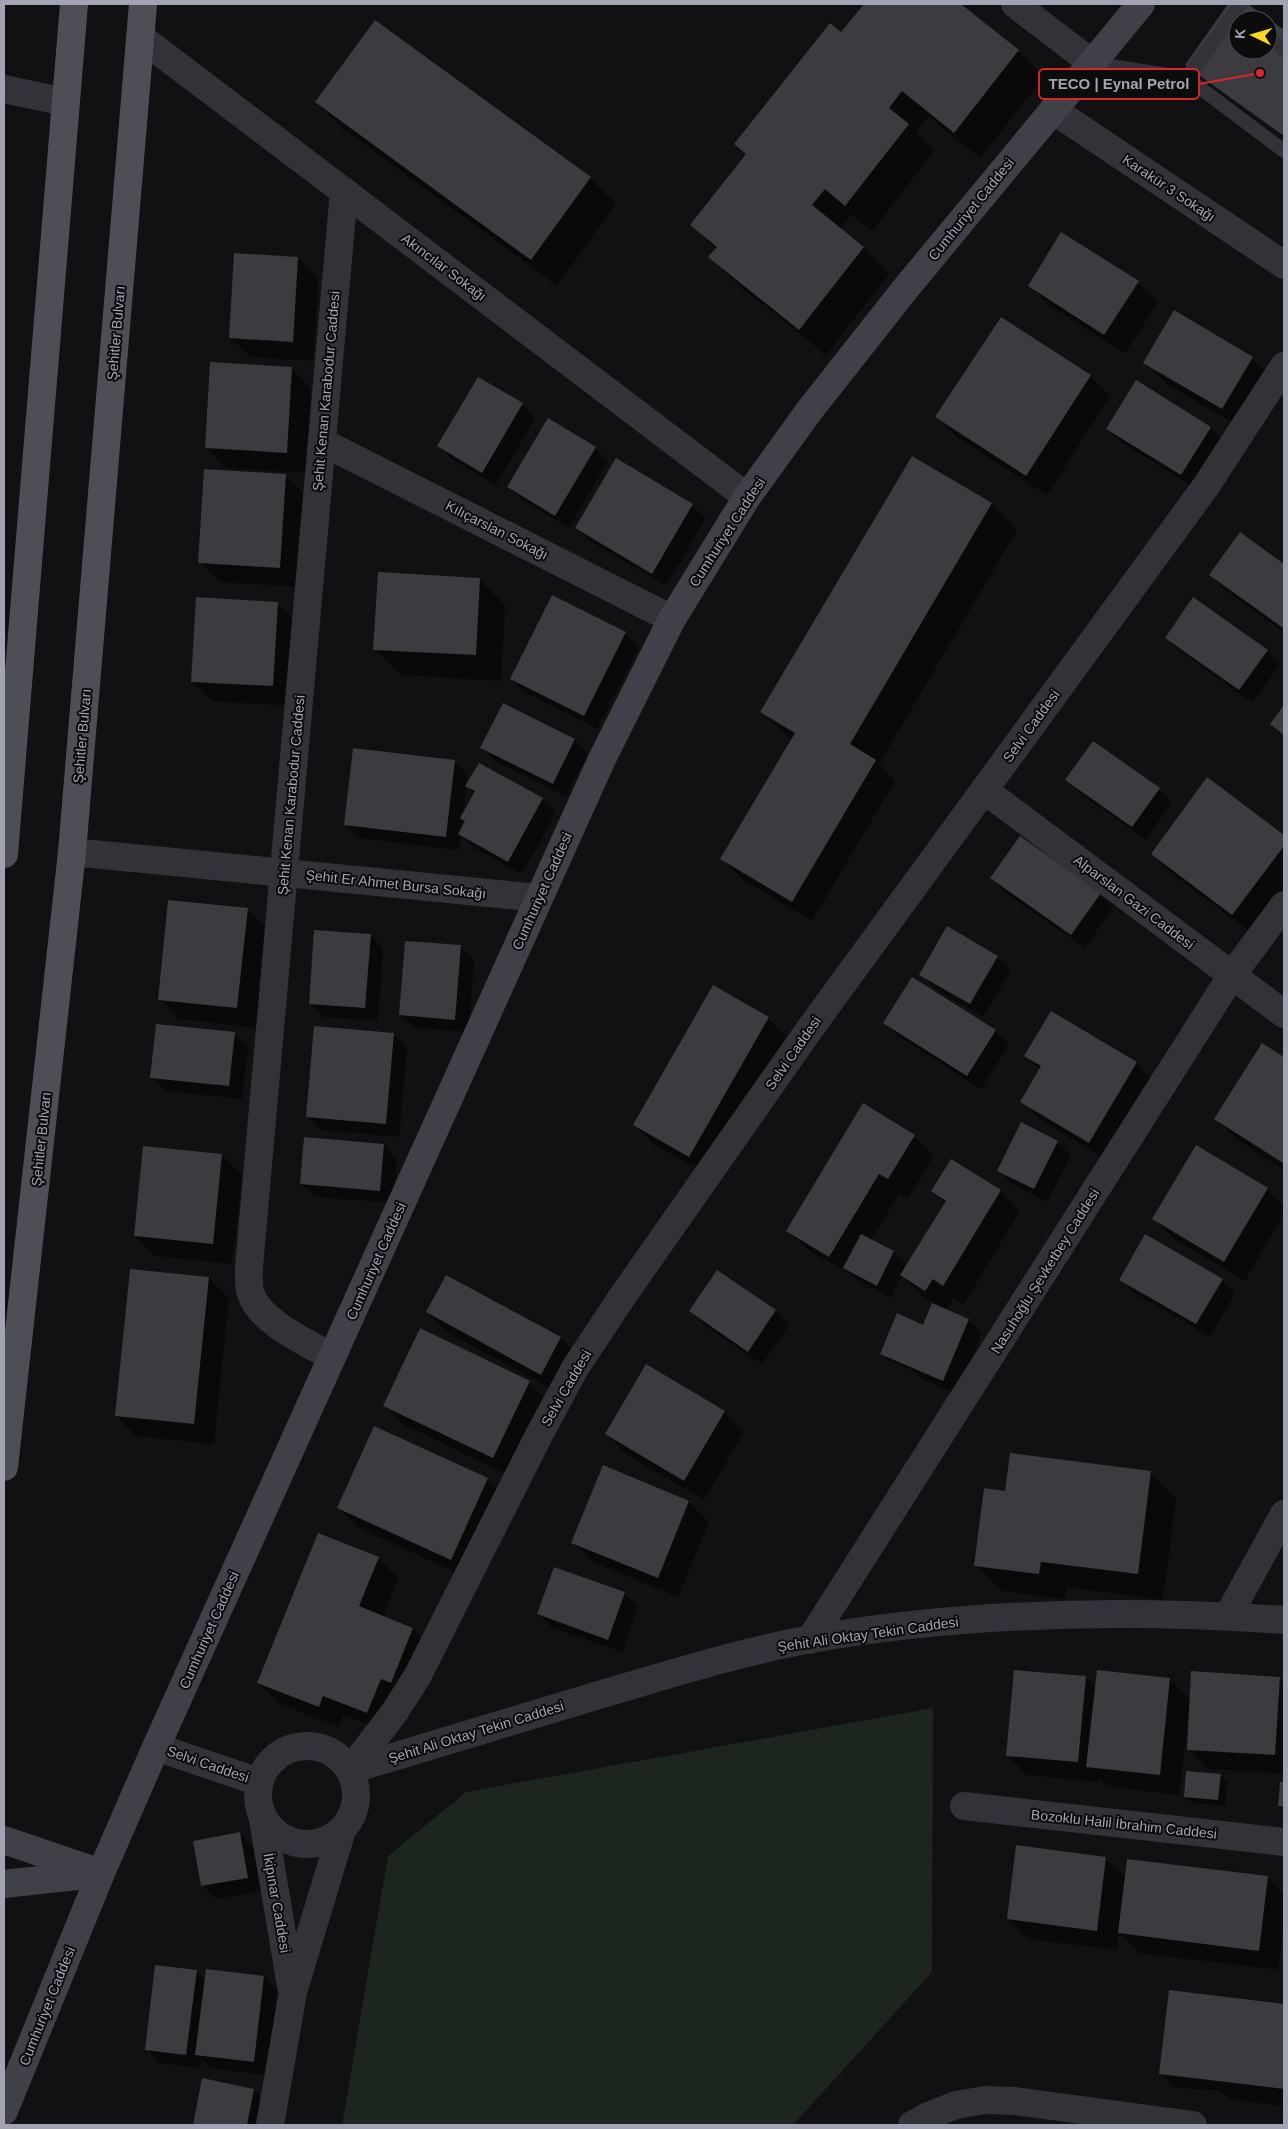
<svg xmlns="http://www.w3.org/2000/svg" width="1288" height="2129" viewBox="0 0 1288 2129" font-family="Helvetica,sans-serif">
<style>
.green{fill:#1d251f}
.shadow{fill:#0007;fill-rule:evenodd}
.building{fill:#3b3b40;fill-rule:evenodd}
.lines{fill:none;stroke-linecap:round;stroke-linejoin:round}
.service{stroke:#323238;stroke-width:14}
.minor{stroke:#323238;stroke-width:28}
.tertiary{stroke:#323238;stroke-width:28}
.secondary{stroke:#404048;stroke-width:28}
.primary{stroke:#4e4e57;stroke-width:28}
.labels{text-anchor:middle;stroke-width:4;stroke-linejoin:round;paint-order:stroke}
.street-label{font-size:14px;fill:#a2a4b4;stroke:#0c0c0d}
.leader{fill:none;stroke:#d62828;stroke-width:2}
.callout-dot{fill:#d62828;stroke:#0c0c0d;stroke-width:2}
.callout{fill:#0c0c0d;stroke:#d62828;stroke-width:2}
.callout-label{font-size:15px;text-anchor:middle;font-weight:bold;fill:#a2a4b4}
</style>
<rect width="100%" height="100%" fill="#111113"/>
<!-- green -->
<path class="green" d="M933,1708L932,1972L793,2125H342L388,1856L466,1792Z"/>
<!-- shadow -->
<g class="shadow">
<path d="M865,4H959L1018,51L1044,77L980,158L928,116L916,132L934,151L872,231L851,214L840,229L863,248L889,274L826,355L736,283L710,257L716,249L692,225L747,155L736,144L841,34Z"/>
<path d="M1229,4H1246L1284,31V136L1186,64ZM1238,20H1268V50H1238Z"/>
<path d="M316,102L590,178L616,204L557,285L342,128Z"/>
<path d="M298,258L318,278L313,361L250,357L230,337Z"/>
<path d="M1138,282L1158,302L1125,354L1049,305L1029,285Z"/>
<path d="M1252,358L1272,378L1242,428L1165,383L1145,363Z"/>
<path d="M291,368L311,388L307,473L226,468L206,448Z"/>
<path d="M1090,376L1110,396L1047,495L957,437L937,417Z"/>
<path d="M522,404L535,418L496,485L452,459L439,446Z"/>
<path d="M1211,428L1224,441L1195,488L1121,442L1107,429Z"/>
<path d="M595,448L608,461L569,528L522,500L508,487Z"/>
<path d="M285,475L305,495L300,587L220,582L200,562Z"/>
<path d="M991,504L1017,530L879,764L895,781L812,921L742,879L722,859L792,741L762,712Z"/>
<path d="M692,505L706,518L666,586L590,541L576,528Z"/>
<path d="M1240,534L1284,565V632L1224,589L1210,575Z"/>
<path d="M479,579L505,605L501,681L401,675L375,649Z"/>
<path d="M278,604L298,624L293,706L212,701L192,681Z"/>
<path d="M625,633L639,647L597,729L525,692L511,679Z"/>
<path d="M1167,638L1267,651L1280,664L1253,703L1180,651Z"/>
<path d="M504,704L575,740L588,754L566,796L495,761L481,747Z"/>
<path d="M454,762L468,775L463,816L475,794L467,786L542,799L556,812L522,874L473,847L461,835L459,850L359,838L345,825ZM463,819L466,822L461,831Z"/>
<path d="M1208,779L1284,836V893L1253,934L1172,874L1152,854Z"/>
<path d="M1066,780L1159,789L1172,802L1146,840L1080,793Z"/>
<path d="M992,878L1100,894L1113,907L1085,948L1005,892Z"/>
<path d="M247,909L267,929L257,1028L179,1019L159,999Z"/>
<path d="M370,935L383,948L378,1021L323,1017L310,1003Z"/>
<path d="M461,947L474,960L469,1032L414,1028L400,1015Z"/>
<path d="M997,957L1011,970L983,1017L934,988L921,974Z"/>
<path d="M912,979L996,1031L1009,1045L981,1089L898,1036L885,1022Z"/>
<path d="M1051,1013L1136,1063L1156,1083L1110,1162L1042,1121L1022,1101L1040,1070L1026,1056Z"/>
<path d="M768,1018L788,1038L710,1176L655,1145L635,1125Z"/>
<path d="M234,1034L248,1047L242,1099L165,1091L151,1077Z"/>
<path d="M393,1034L407,1048L399,1137L321,1130L308,1117Z"/>
<path d="M1262,1045L1284,1059V1170L1236,1139L1216,1119Z"/>
<path d="M914,1136L934,1156L908,1198L899,1193L871,1240L894,1252L907,1266L945,1204L933,1191H1000L1020,1211L963,1305L953,1298L946,1310L969,1320L982,1333L956,1394L920,1378L912,1370L888,1360L882,1354L923,1326L938,1305L921,1295L902,1275L891,1298L858,1281L851,1274L808,1250L788,1230Z"/>
<path d="M1057,1142L1071,1155L1047,1202L1012,1184L998,1170Z"/>
<path d="M384,1145L397,1159L393,1203L315,1197L301,1183Z"/>
<path d="M222,1155L242,1175L232,1264L155,1256L135,1236Z"/>
<path d="M1267,1189L1284,1206V1213L1245,1281L1174,1239L1154,1219Z"/>
<path d="M718,1272L776,1311L789,1325L762,1364L704,1325L691,1311Z"/>
<path d="M446,1277L561,1338L581,1358L561,1394L447,1332L427,1312Z"/>
<path d="M209,1278L229,1298L214,1444L136,1436L116,1416Z"/>
<path d="M1121,1279L1222,1280L1235,1293L1210,1337L1134,1293Z"/>
<path d="M529,1382L549,1402L513,1477L404,1425L384,1405Z"/>
<path d="M724,1412L744,1432L704,1500L626,1454L606,1434Z"/>
<path d="M603,1467L689,1502L709,1522L678,1597L593,1562L573,1542Z"/>
<path d="M1150,1472L1176,1498L1163,1600L1067,1587L1065,1599L1002,1591L976,1565L1006,1492Z"/>
<path d="M487,1479L507,1499L471,1579L359,1528L339,1508Z"/>
<path d="M378,1558L398,1578L383,1617L413,1629L433,1649L388,1732L343,1715L339,1727L279,1703L259,1683Z"/>
<path d="M624,1593L638,1607L622,1652L551,1627L538,1614Z"/>
<path d="M1085,1677L1096,1688L1170,1679L1191,1701L1279,1678L1284,1683V1774L1208,1769L1188,1749L1190,1719H1188L1179,1795L1107,1786L1098,1777V1782L1027,1775L1007,1755Z"/>
<path d="M1220,1775L1227,1781L1225,1806L1192,1803L1185,1796Z"/>
<path d="M1282,1783H1284V1811L1279,1806Z"/>
<path d="M239,1834L253,1847L261,1891L216,1899L202,1885Z"/>
<path d="M1105,1858L1126,1878L1268,1877L1284,1894V1924L1278,1970L1139,1953L1119,1933L1117,1950L1028,1939L1008,1919Z"/>
<path d="M196,1971L205,1980L264,1977L277,1991L267,2075L210,2068L201,2058L200,2068L160,2063L146,2049Z"/>
<path d="M1170,1992L1284,2006V2106L1229,2099L1220,2091L1174,2087L1160,2073Z"/>
<path d="M203,2079L254,2090L267,2103L263,2125H194Z"/>
</g>
<!-- building -->
<g class="building">
<path d="M864,4H961L1019,50L954,133L902,91L889,108L909,124L845,206L825,189L812,205L864,247L799,330L708,257L717,247L690,225L746,154L734,144L830,23L841,32Z"/>
<path d="M1228,4H1248L1284,30V136L1185,65ZM1238,20H1268V50H1238Z"/>
<path d="M375,20L591,177L531,260L315,102Z"/>
<path d="M1061,232L1139,281L1104,335L1028,286Z"/>
<path d="M234,253L298,257L293,342L229,338Z"/>
<path d="M1174,310L1253,357L1222,409L1143,363Z"/>
<path d="M1001,317L1091,375L1026,476L935,417Z"/>
<path d="M210,362L292,367L287,453L205,448Z"/>
<path d="M478,377L523,403L482,473L437,446Z"/>
<path d="M1136,380L1211,427L1181,475L1106,429Z"/>
<path d="M548,418L596,447L555,516L507,487Z"/>
<path d="M912,456L992,503L850,744L876,760L792,902L720,859L795,733L760,712Z"/>
<path d="M616,458L693,504L652,574L575,528Z"/>
<path d="M204,469L286,474L280,568L198,563Z"/>
<path d="M1240,532L1284,564L1283,628L1209,575Z"/>
<path d="M378,572L480,578L476,655L373,650Z"/>
<path d="M552,595L626,632L584,716L510,679Z"/>
<path d="M196,597L278,602L273,686L191,682Z"/>
<path d="M1193,597L1268,650L1239,690L1165,638Z"/>
<path d="M503,703L575,739L553,784L480,748Z"/>
<path d="M1284,705V735L1270,724Z"/>
<path d="M1093,741L1160,788L1132,827L1065,780Z"/>
<path d="M353,748L455,760L446,837L344,825Z"/>
<path d="M479,763L543,798L508,862L458,834L465,821L460,818L475,791L465,786Z"/>
<path d="M1207,777L1284,835V846L1232,915L1151,854Z"/>
<path d="M1020,836L1101,893L1071,935L990,878Z"/>
<path d="M168,900L248,908L237,1008L158,1000Z"/>
<path d="M947,926L998,956L970,1004L919,975Z"/>
<path d="M314,930L371,934L365,1008L309,1004Z"/>
<path d="M405,941L461,945L455,1020L399,1015Z"/>
<path d="M912,977L996,1030L967,1076L883,1023Z"/>
<path d="M713,985L769,1017L689,1157L633,1125Z"/>
<path d="M1051,1011L1137,1062L1089,1143L1020,1102L1041,1066L1024,1056Z"/>
<path d="M156,1024L235,1032L229,1086L150,1078Z"/>
<path d="M314,1026L394,1033L386,1124L306,1117Z"/>
<path d="M1262,1043L1284,1057L1283,1163L1214,1119Z"/>
<path d="M863,1103L915,1135L888,1179L879,1174L829,1257L786,1231Z"/>
<path d="M1021,1122L1058,1141L1034,1189L997,1171Z"/>
<path d="M304,1137L384,1144L380,1191L300,1184Z"/>
<path d="M1196,1145L1268,1188L1224,1262L1152,1219Z"/>
<path d="M143,1146L222,1154L213,1244L134,1236Z"/>
<path d="M951,1159L1001,1190L943,1286L933,1279L925,1291L900,1275L946,1201L931,1191Z"/>
<path d="M861,1234L894,1251L877,1286L843,1268Z"/>
<path d="M1145,1234L1223,1279L1196,1324L1119,1280Z"/>
<path d="M130,1269L209,1277L194,1424L115,1416Z"/>
<path d="M717,1270L776,1310L748,1352L689,1311Z"/>
<path d="M446,1275L561,1337L541,1375L426,1312Z"/>
<path d="M932,1303L969,1319L943,1381L880,1354L897,1313L923,1325Z"/>
<path d="M420,1328L530,1381L493,1458L383,1406Z"/>
<path d="M646,1364L725,1411L684,1481L605,1434Z"/>
<path d="M374,1426L488,1478L451,1560L337,1508Z"/>
<path d="M1010,1453L1151,1471L1138,1574L1041,1562L1039,1574L974,1566L984,1488L1005,1491Z"/>
<path d="M603,1465L689,1501L658,1578L571,1543Z"/>
<path d="M318,1533L379,1557L359,1606L413,1628L391,1683L381,1679L367,1713L323,1696L319,1707L257,1683Z"/>
<path d="M554,1567L625,1592L608,1640L537,1614Z"/>
<path d="M1014,1670L1086,1676L1078,1762L1006,1756Z"/>
<path d="M1097,1670L1170,1678L1160,1775L1086,1767Z"/>
<path d="M1191,1671L1280,1677L1275,1755L1187,1750Z"/>
<path d="M1186,1771L1221,1774L1218,1800L1184,1797Z"/>
<path d="M1280,1782H1284V1807L1278,1806Z"/>
<path d="M240,1832L248,1878L201,1886L193,1841Z"/>
<path d="M1016,1845L1106,1857L1097,1931L1007,1919Z"/>
<path d="M1127,1859L1268,1876L1259,1951L1118,1933Z"/>
<path d="M155,1965L197,1970L186,2055L145,2050Z"/>
<path d="M206,1969L264,1976L254,2062L195,2055Z"/>
<path d="M1169,1990L1284,2004V2089L1159,2074Z"/>
<path d="M202,2078L254,2089L247,2125H193Z"/>
</g>
<g class="lines">
<!-- service -->
<g class="service">
<path d="M1268,37L1284,50"/>
<path d="M1092,63L1187,78L1241,4"/>
<path d="M1187,78L1284,151"/>
</g>
<!-- minor -->
<g class="minor">
<path d="M1015,4L1092,63"/>
<path d="M140,37L747,497"/>
<path d="M1053,110L1284,265"/>
<path d="M322,442L672,619"/>
<path d="M72,852L539,898"/>
</g>
<!-- tertiary -->
<g class="tertiary">
<path d="M4,89L65,102"/>
<path d="M984,790L1284,1014"/>
<path d="M332,1357C308,1343 260,1322 251,1294C248,1287 249,1275 249,1267L344,191"/>
<path d="M1228,1616L1284,1514"/>
<path d="M810,1640L1232,975L1284,905"/>
<circle cx="307" cy="1795" r="49"/>
<path d="M156,1747L259,1782"/>
<path d="M350,1770L394,1713L418,1675L538,1437L575,1368L622,1297L809,1030L1206,486L1284,366"/>
<path d="M350,1770C434,1745 518,1719 602,1694C671,1674 740,1652 811,1639C967,1612 1126,1609 1284,1620"/>
<path d="M964,1806L1284,1842"/>
<path d="M262,1814L291,1986"/>
<path d="M270,2125L293,1992L342,1830"/>
<path d="M912,2125L928,2116L956,2105L985,2100L1015,2101L1193,2125"/>
</g>
<!-- secondary -->
<g class="secondary">
<path d="M4,1840L101,1873"/>
<path d="M4,1884L94,1874"/>
<path d="M4,2111L101,1873L156,1747L602,759L672,619L747,497L809,411L906,288L1141,4"/>
</g>
<!-- primary -->
<g class="primary">
<path d="M4,854L74,4"/>
<path d="M4,1467L72,852L143,4"/>
</g>
</g>
<g class="labels">
<!-- street labels -->
<g class="street-label">
<text transform="translate(1169 188) rotate(34)" y="5">Karakür 3 Sokağı</text>
<text transform="translate(971 209) rotate(-51)" y="5">Cumhuriyet Caddesi</text>
<text transform="translate(444 267) rotate(37)" y="5">Akıncılar Sokağı</text>
<text transform="translate(116 333) rotate(-85)" y="5">Şehitler Bulvarı</text>
<text transform="translate(326 391) rotate(-85)" y="5">Şehit Kenan Karabodur Caddesi</text>
<text transform="translate(497 530) rotate(27)" y="5">Kılıçarslan Sokağı</text>
<text transform="translate(727 532) rotate(-57)" y="5">Cumhuriyet Caddesi</text>
<text transform="translate(1031 726) rotate(-54)" y="5">Selvi Caddesi</text>
<text transform="translate(82 736) rotate(-85)" y="5">Şehitler Bulvarı</text>
<text transform="translate(291 795) rotate(-85)" y="5">Şehit Kenan Karabodur Caddesi</text>
<text transform="translate(396 884) rotate(6)" y="5">Şehit Er Ahmet Bursa Sokağı</text>
<text transform="translate(542 891) rotate(-66)" y="5">Cumhuriyet Caddesi</text>
<text transform="translate(1134 902) rotate(37)" y="5">Alparslan Gazi Caddesi</text>
<text transform="translate(793 1053) rotate(-55)" y="5">Selvi Caddesi</text>
<text transform="translate(41 1139) rotate(-84)" y="5">Şehitler Bulvarı</text>
<text transform="translate(376 1261) rotate(-66)" y="5">Cumhuriyet Caddesi</text>
<text transform="translate(1045 1271) rotate(-58)" y="5">Nasuhoğlu Şevketbey Caddesi</text>
<text transform="translate(566 1388) rotate(-60)" y="5">Selvi Caddesi</text>
<text transform="translate(209 1630) rotate(-66)" y="5">Cumhuriyet Caddesi</text>
<text transform="translate(868 1634) rotate(-8)" y="5">Şehit Ali Oktay Tekin Caddesi</text>
<text transform="translate(476 1732) rotate(-17)" y="5">Şehit Ali Oktay Tekin Caddesi</text>
<text transform="translate(208 1764) rotate(19)" y="5">Selvi Caddesi</text>
<text transform="translate(1124 1824) rotate(6)" y="5">Bozoklu Halil İbrahim Caddesi</text>
<text transform="translate(277 1903) rotate(80)" y="5">İkipınar Caddesi</text>
<text transform="translate(47 2006) rotate(-68)" y="5">Cumhuriyet Caddesi</text>
</g>
</g>
<!-- callouts -->
<path class="leader" d="M1260 73L1199 84"/>
<circle class="callout-dot" cx="1260" cy="73" r="5"/>
<rect class="callout" x="1039" y="69" width="160" height="30" rx="5"/>
<g class="callout-label">
<text x="1119" y="89">TECO | Eynal Petrol</text>
</g>
<!-- border -->
<rect width="1288" height="2129" fill="none" stroke="#a2a4b4" stroke-width="10"/>
<!-- north arrow -->
<g transform="translate(1253 35) rotate(275)"><circle r="24" fill="#0c0c0d" stroke="#484950"/>
<path d="M0-4L9 19L0 12L-9 19Z" fill="#f8d723"/>
<text y="-8" font-size="14" font-weight="bold" text-anchor="middle" fill="#a2a4b4">K</text>
</g>
</svg>
